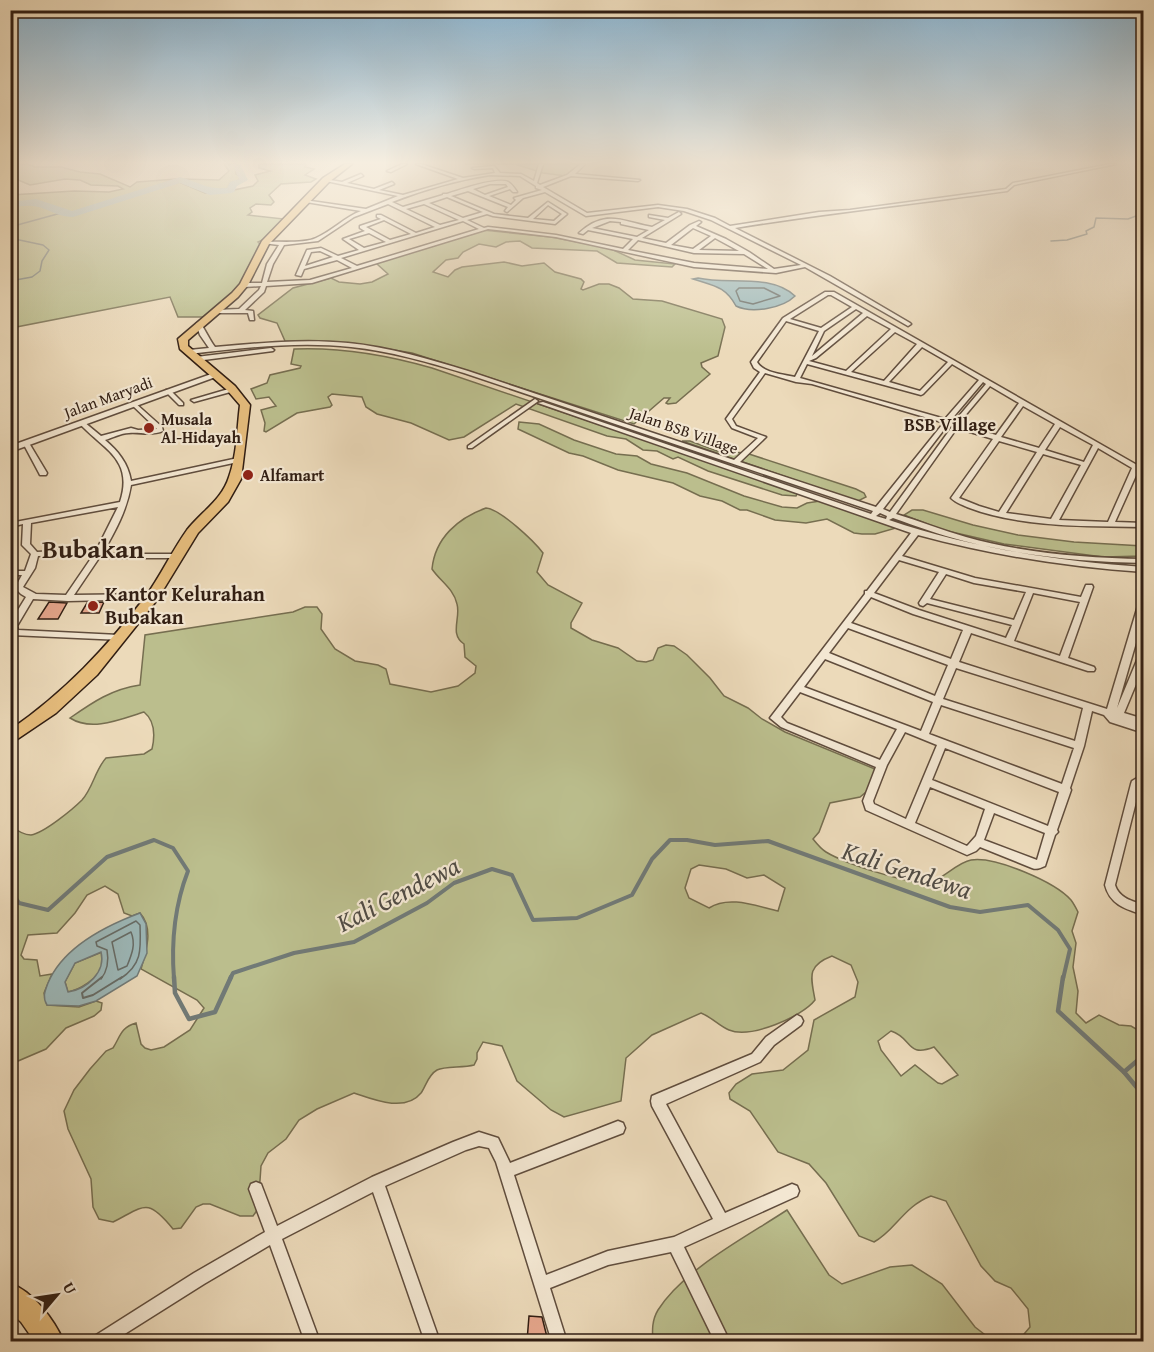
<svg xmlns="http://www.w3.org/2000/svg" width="1154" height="1352" viewBox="0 0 1154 1352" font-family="'Gentium Book Plus',serif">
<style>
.green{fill:#bbbe8d;stroke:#766e50;stroke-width:1.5;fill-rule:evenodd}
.water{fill:#9cb8b9;stroke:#717a77;stroke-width:1.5;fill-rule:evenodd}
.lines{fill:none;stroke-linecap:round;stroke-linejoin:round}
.shore-far1{stroke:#666b66;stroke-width:1.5}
.shore{stroke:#666b66;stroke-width:2}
.stream-far2{stroke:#717a77;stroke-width:1.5}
.stream-far1{stroke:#717a77;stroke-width:4}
.stream{stroke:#717a77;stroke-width:4.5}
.river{fill:#9cb8b9;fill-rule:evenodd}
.building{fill:#e5a68c;stroke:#311e13;stroke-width:1.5}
.minor-casing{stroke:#604d3d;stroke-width:3}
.tertiary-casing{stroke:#604d3d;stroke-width:3}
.primary-casing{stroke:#311e13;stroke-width:3}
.minor{fill:#f3e7d2;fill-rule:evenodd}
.tertiary{fill:#f3e7d2;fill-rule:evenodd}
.primary{fill:#e6bd7d;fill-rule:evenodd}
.poi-dot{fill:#8f2418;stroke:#f3e7d2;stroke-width:2}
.labels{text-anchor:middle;stroke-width:4.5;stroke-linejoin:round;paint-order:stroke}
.far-street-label{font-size:16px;fill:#311e13;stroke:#f3e7d2}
.far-poi-label{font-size:16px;font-weight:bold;fill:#311e13;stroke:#f3e7d2;text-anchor:start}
.far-neighbourhood-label{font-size:18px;font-weight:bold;fill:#311e13;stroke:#f3e7d2}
.poi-label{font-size:20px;font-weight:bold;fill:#311e13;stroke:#f3e7d2;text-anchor:start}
.district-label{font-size:26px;font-weight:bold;fill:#311e13;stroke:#f3e7d2}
.near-water-label{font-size:26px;font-style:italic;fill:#514c45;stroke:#f3e7d2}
</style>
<rect width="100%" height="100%" fill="#ecdaba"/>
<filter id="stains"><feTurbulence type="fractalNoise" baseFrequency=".00333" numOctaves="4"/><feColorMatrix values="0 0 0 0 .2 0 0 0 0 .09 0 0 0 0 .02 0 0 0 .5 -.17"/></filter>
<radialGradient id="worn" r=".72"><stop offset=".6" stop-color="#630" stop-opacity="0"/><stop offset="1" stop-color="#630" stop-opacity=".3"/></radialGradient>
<!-- green -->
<g class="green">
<path d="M11,164H28L35,167H61L80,172L100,174L130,187L137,182L176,179L145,190L148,191L179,182L205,193H219L253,186L258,181L255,175L270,171L259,168V164H306L305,167L314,169L305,175L316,179L311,182L281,184L269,195L274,202L271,205L256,204L250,208L252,212L248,215L284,219L267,238L258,242L260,244L239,287L204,317H178L170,297L11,328V195L74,191L109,192L123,189L118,186L91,185L80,180L65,179L30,185L11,177Z"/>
<path d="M224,164H235L236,174L243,178L230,184L228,189L208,190L182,179L219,180L229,171Z"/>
<path d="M465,164H580L577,170L566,176L543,173L515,164Z"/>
<path d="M482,230L551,237L609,248L635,260L675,264L672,267L617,263L597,251L532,248L520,241L506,242L496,247L479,244L463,252L458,258L446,260L433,272L448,277L455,270L462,267L504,262L522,266L544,263L555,272L581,279L584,282L581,289L583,290L599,284H609L619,288L633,299L662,301L722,319L725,327L718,356L701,363L702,367L710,374L676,403L668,404L666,403L670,398H664L634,424L412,353L352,343L285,341L277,323L260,318L258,315L293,288L331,278L339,282L360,284L372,282L388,274L376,263Z"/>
<path d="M294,349C341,347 387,355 432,368L798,492L796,496L782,495L708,471L678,457L673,459L657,451L643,450L626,439L607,436L516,404L464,437L449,440L411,423L377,414L366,407L362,397L332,394L328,397L332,405L330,407L297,413L266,432L264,431L265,423L261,410L276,406L269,397L256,399L251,389L267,383L270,375L300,368L301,366L291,364Z"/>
<path d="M519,422L539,424L574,440L616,454L637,456L651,464L687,473L744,496L782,507L797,508L807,503L820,501L896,528L875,534H862L854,533L827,519L806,523L775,520L747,510H740L722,501L700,496L673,483L618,470L583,456L569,453L518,429Z"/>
<path d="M682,441H690L717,451L746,453L856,489L864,493L866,497L858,501L853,500Z"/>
<path d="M486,508C500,509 534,541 543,553L537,572L548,585L582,603L571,623V628L592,640L618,648L637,661L646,662L653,660L658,648L666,645L674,646L687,655L710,678L724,696L748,708L762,719L785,732L875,769L876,772L866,792L860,797L830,803L819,832L813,839C817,844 821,849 826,852C844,863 912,886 931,882C941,880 958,862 971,860C995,856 1055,882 1071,900C1074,904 1076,908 1078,912L1072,931L1076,943L1073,967L1078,991L1076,1013L1086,1023L1099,1015L1119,1025L1131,1026L1143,1033V1341H1013L1019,1340L1030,1327L1028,1309L1011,1288L995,1281L981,1266L946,1201L931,1196C904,1206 894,1232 874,1242L859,1236L826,1183L809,1164L778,1152L750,1111L730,1099L729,1093L736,1084L752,1074L783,1070L808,1050L814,1020L855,997L858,982L851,965L832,956C806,966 811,977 815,1000C802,1017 750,1039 729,1030C719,1026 713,1018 701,1013L652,1035L626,1058L621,1101L564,1117L551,1110L517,1081L502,1046L483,1042L477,1053V1059L474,1065C463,1068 445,1066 437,1070C428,1075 426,1086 421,1093C405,1113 372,1099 354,1093L317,1109L299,1120L286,1139L268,1153L261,1166L258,1209L253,1216H240L210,1204H203L196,1207L181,1228L173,1229C147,1197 145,1206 113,1222L99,1219L93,1207L91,1179L68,1129L64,1111L74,1090L90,1069L106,1051L113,1048C120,1037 121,1027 136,1023L141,1044L145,1048L151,1050L164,1047L190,1030L204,1008L197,1000L141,969C146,952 154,928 140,913L132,916L124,913L118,894L105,886L87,895L75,913L57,933L28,935L21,955L24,959L37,960L40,976L52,974L44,993L47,1005L79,1007L96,1001L102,1003L101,1010L94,1016L66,1028L46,1049L11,1064L10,825C16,830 23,835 31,835C44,833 73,809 82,800C93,788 95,770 106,758L144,754L152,749C155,736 155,721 144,712C121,719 92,732 70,718C93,702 112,689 140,685L145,635L293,612L305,607H317L322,614L321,629L335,649L355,661L378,665L386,669L390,684L431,692L458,686L475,673L476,666L465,657L464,644C449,634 461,618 457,604C454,589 440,581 432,569C435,538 458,518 486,508ZM699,865L726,869L747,878L764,875L785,888L778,911C756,906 729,895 709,908L689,898L685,888L691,869ZM891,1031C913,1038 906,1058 934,1047L958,1075L942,1084L938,1083L915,1065L901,1076L881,1050L878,1041Z"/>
<path d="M912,510H923L973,525L1018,535L1074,542L1143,546V556L1103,557L1004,544L943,530L904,515Z"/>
<path d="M102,952C102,957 104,962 102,967C99,978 79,990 68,992L65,982L75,963Z"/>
<path d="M787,1210L829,1275L842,1284L890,1267L912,1265L942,1284L975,1327L993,1341L653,1342C652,1330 652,1320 658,1310C684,1269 746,1237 787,1210Z"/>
</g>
<!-- water -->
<g class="water">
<path d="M698,278C728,285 770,273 795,296C783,308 752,314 736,306C725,286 714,286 693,279Z"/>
<path d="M140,913L146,924L147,953L137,976L96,1001L79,1006L47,1005C42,997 45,991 48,983C63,947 105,926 140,913ZM101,952C106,972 87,989 68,992L65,982L75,963Z"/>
</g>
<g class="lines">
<!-- shore-far1 -->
<g class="shore-far1">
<path d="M739,288H764L780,296L753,304L740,301L736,291Z"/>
<path d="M131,932C136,944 132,954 127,966L118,970L112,942Z"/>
<path d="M101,979C108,970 109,961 107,950L97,946L96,942L136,921L140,925C141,950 142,965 120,979"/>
</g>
<!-- shore -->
<path class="shore" d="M102,977L82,993L83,998L93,995L122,977"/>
<!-- stream-far2 -->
<g class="stream-far2">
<path d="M10,227L61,213"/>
<path d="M10,238L43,245L49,250L42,261L40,271L32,277L10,281"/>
<path d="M1051,241L1067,240L1087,234L1086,231L1094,227L1096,218L1128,219L1144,213"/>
</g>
<!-- stream-far1 -->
<g class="stream-far1">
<path d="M10,889L19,903L48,910L107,857L154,840L173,848L188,871C174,907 171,941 174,979"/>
<path d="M230,979L233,973L294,953L354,942L427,903L454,883L492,869L512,875L533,920L577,918L632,895L652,859L670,840H687L715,845L768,841L950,907L980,912L1028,905L1058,930L1070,949L1063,979"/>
</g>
<!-- stream -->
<g class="stream">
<path d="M174,977L175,993L189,1019L215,1012L231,977"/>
<path d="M1063,977L1058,1011L1124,1072"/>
<path d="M1144,1055L1124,1072L1144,1096"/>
</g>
<!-- river -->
<path class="river" d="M232,164H240L248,180L237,186L234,192L231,193L210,195L180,183L73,217C45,215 45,200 10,208V202L36,199L72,211L180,177C199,182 207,190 227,188L230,182L239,179Z"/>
</g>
<!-- building -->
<g class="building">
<path d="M49,602L67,603L58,619H38Z"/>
<path d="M104,602L99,613H81L87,603Z"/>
<path d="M529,1316L542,1317L548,1341H527Z"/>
</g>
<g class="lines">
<defs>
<g id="minor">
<path d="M402,164H407L391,172L387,171Z"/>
<path d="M416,164H421L463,178L495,173L493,168L474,169L472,168L494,166L500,173L521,174L534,181L539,164H543L537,183L540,185L567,175L581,164H585L575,174L640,180L638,181L571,176L543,187L587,213L658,205L687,209L715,218L730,226L819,212L850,210L1006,189L1013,183L1110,164H1116L1014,185L1007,191C916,204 825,213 735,228L830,276L910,323L911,324L908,326L805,267L776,273L694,267L556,237L488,229L312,283L266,286L264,292L245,310L253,311L254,320H250L248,313H214L213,312L216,310L239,309L259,290L261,286L244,287L241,285L244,283H262L267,264L279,245L263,243V242C278,241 303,244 316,238C332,231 345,217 361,211L306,202L304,200L366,209L398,196L326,181L324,179L342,182L361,174L363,176L347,183L374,189L392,182L394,184L379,190L403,195L458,179ZM490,175L520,176L536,186V188L542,190L514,198L516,200L511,205L489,196L510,189L513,192H517C515,189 512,184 508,182C496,177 460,190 447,194H443V195L403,207L392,202C423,190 457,180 490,175ZM490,184H506L508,187L485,195L473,189ZM468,191L508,207L505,211L507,212L523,198L545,192L586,216L658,207L684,211L711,220L801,265L774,269L749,252L726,239L696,226L701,222L699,221L690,225L666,243L642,238L681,214L679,212L668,218L649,215V217L665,220L652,227C621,221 606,209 579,233L583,234L588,230L633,239L623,249L556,235L488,227L484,228L467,220L487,214L493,216L555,224L567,214L548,202L528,218L494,214L451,196ZM447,197L483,212L463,218L429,203ZM388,204L435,227L416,233L381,215H377V217L381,219L360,226V228L365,231L343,239L359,250L338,256L321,248L307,250L296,275L301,276L304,269L337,260L352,268L310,280L267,282L273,264L284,245L318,241L354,217ZM424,204L459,220L440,225L406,209ZM548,205L562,214L554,221L533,219ZM384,220L411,234L390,240L366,227ZM463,221L479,229L357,266L341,258ZM610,221L621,222V224L649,230L637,237L592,228ZM693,228L711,236L693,249L671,245ZM369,233L386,242L364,248L349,239ZM715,238L739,251L699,250ZM638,240L694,253L744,254L768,269L694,263L628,250ZM320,251L333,257L305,266L311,252Z"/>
<path d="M825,292H834L1144,469V474L1138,471L1115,522L1144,523V527C1087,526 1021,528 967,507C961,504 956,503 951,498L993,439L957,428L896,514C919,521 942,530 966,537C1023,553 1084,558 1144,559V563C1083,562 1022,556 964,541C940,535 916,526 893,518L889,520C971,548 1057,561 1144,567V572C1067,567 992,555 918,535L902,556L975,578L1081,597L1086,585H1092L1093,587L1068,658L1094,667L1095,669L1094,671H1088L971,633L959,662L1107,709L1140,599L1144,596V615L1117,708L1140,653L1144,650V665L1124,713L1144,719V733L1110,722L1104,715L1092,711L1084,746L1070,788L1071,790L1057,830L1058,832L1055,835L1045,866C1040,868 1037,870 1032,868L980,847L976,851L967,855L866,810L863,801L876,767L781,727L770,718L865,594V591H867L911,533L538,403L543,402L871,514L873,511L464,373C427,362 390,351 351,347C297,341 243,348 189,354L186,352L189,350L209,348L200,335L196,324L199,322C203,325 210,341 215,347C259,343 303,339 348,343C389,347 429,359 468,371L734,460L758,438L732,428L726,419L760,372L754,368L751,362L783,318ZM828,295H831L852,307L821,328L790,319ZM856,309L863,313L812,356L824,331ZM867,316L891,329L846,371L809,361L816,358ZM786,321L819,331L795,377C783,374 763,373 757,362ZM895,332L917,344L884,381L851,372ZM922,347L948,362L920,391L889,382ZM807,364L921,395L923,394L952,364L979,380L945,419L800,378ZM765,373L796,382L812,384L945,423L950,421L983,382L986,384L954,422V426L952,427L890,512L883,509L946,427V425H942L876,507L740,462L766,437L736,426L732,419ZM990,386L1019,403L996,435L958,424ZM1023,406L1055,424L1039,448L1001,437ZM1060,427L1093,445L1084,462L1045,450ZM999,441L1037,452L999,512L979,506L959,498ZM1098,448L1132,468L1108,522L1059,520ZM1043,454L1081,465L1051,519L1006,513ZM880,513L887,516L886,519L876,516ZM899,560L939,572L919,603L920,605L923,606L927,603L1012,625L1006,638L919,610L874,593ZM946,574L974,583L1026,592L1014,620L930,599ZM1033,593L1080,602L1060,656L1014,641ZM871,597L913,614L963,630L951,659L851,623ZM848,628L948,665L935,696L829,653ZM825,659L933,702L921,731L804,687ZM956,668L1083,708L1075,741L943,699ZM800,692L897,729L880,760L787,723L781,717ZM941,705L1074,748L1062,784L929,734ZM905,732L937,745L906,819L874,804L873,801L887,765ZM945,748L1059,792L1048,826L932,780ZM930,787L985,809L976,836L968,845L967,846L915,823ZM994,813L1045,833L1037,860L984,840Z"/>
<path d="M271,348L274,350L273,351L196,361L193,359L196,357Z"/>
<path d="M232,388L234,389V391L194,402L191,400Z"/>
<path d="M166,390H170L183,403V405H179L166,392Z"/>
<path d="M535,399L538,401L537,402L472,448H468V446Z"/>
<path d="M134,402L162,427L163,431C152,436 140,432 129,433C121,433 112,438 105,440C118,451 128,463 131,481L238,458L241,460L238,462L131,485C127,510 115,532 102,554H177L181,556L177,558H99L74,595L152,594L155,595L156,597L155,599L68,601L33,599L17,626L18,630L119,635L123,638L122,640L11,635L10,623L26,597L21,594L15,588L22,575H10V571H25L31,554L22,545L23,524L10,527V523L120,502C134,459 104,450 79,423L80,422H84L101,436L131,428L138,430L157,429L132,405L131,404ZM118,507L97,549L37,552L30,544L31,523ZM94,554L66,595L36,594L23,587L35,568L38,556Z"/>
<path d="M26,441L29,443L47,473L46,475H40L39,473L23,443Z"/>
<path d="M1144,774V784L1140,786L1115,885C1119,898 1132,901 1144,905V915C1126,909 1110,905 1105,885L1131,784L1132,781Z"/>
<path d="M797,1015L801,1017L803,1021L801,1025L774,1045L760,1062L666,1104L725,1213L792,1184L797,1186L799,1191L797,1196L684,1247L730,1342H715L671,1252L608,1265L550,1288L567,1342H552L496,1162L489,1148L479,1146L466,1150L385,1186L440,1342H425L373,1192L282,1239L320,1342H305L270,1245L204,1284L112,1342H91L93,1337L194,1273L265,1232L249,1189L251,1184L256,1182L261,1184L277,1226L372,1177L453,1142L479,1132L498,1138L510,1163L618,1121L623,1123L625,1128L623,1133L514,1175L546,1275L608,1251L674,1237L713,1219L652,1106L651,1101L652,1096L752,1054L766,1037Z"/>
</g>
<path id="tertiary" d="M214,373L221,375L10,452V446Z"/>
<g id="primary">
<path d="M345,164H352L329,182L269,244L248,285L238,297L188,340V346L235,386L250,405L241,479L228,502L198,533L157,600L97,675L56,713L10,744V730C65,692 106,648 146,596C161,575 172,551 187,530C201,512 222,500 229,477C237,455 237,429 240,405L227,390L180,349L178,339L232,293L240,284L262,241L323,178Z"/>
<path d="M10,1283C33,1292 54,1319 64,1342H35L21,1322L10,1312Z"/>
</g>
</defs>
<!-- minor casing -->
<use href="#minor" class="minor-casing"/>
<!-- tertiary casing -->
<use href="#tertiary" class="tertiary-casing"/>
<!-- primary casing -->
<use href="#primary" class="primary-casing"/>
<!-- minor -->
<use href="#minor" class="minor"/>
<!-- tertiary -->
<use href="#tertiary" class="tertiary"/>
<!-- primary -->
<use href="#primary" class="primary"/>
</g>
<!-- sky -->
<linearGradient id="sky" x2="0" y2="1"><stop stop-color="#89b6d5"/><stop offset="0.46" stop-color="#f6eee0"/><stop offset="1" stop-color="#f6eee0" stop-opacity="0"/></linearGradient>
<rect width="1154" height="353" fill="url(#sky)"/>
<!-- markers -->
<g class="poi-dot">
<circle cx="149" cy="428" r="6"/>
<circle cx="248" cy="475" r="6"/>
<circle cx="93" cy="606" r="6"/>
</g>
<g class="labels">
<!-- far-street labels -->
<g class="far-street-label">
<text transform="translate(108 397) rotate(-20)" y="6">Jalan Maryadi</text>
<text transform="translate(684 430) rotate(19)" y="6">Jalan BSB Village</text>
</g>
<!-- far-poi labels -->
<g class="far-poi-label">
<text x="161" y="425">Musala<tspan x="161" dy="18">Al-Hidayah</tspan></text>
<text x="260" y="481">Alfamart</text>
</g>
<!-- far-neighbourhood labels -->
<g class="far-neighbourhood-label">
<text x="950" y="431">BSB Village</text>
</g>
<!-- poi labels -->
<g class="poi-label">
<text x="105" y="601">Kantor Kelurahan<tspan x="105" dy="23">Bubakan</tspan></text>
</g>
<!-- district labels -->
<g class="district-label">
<text x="93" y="558">Bubakan</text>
</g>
<!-- near-water labels -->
<g class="near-water-label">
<text transform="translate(907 870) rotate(18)" y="9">Kali Gendewa</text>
<text transform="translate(398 894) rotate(-27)" y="9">Kali Gendewa</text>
</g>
</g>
<!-- margin -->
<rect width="1154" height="1352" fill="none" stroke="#ecdaba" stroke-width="36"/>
<rect x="12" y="12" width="1130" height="1328" fill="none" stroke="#311e13" stroke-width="3"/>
<rect x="18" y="18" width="1118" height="1316" fill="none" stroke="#311e13" stroke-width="1.5"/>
<!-- north arrow -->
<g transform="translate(57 1295) rotate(61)" stroke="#f3e7d2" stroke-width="4.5" paint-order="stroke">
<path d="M0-4.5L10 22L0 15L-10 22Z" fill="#311e13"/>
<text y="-9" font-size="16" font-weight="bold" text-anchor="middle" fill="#311e13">U</text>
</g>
<rect width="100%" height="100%" filter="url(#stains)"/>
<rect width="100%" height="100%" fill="url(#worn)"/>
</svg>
